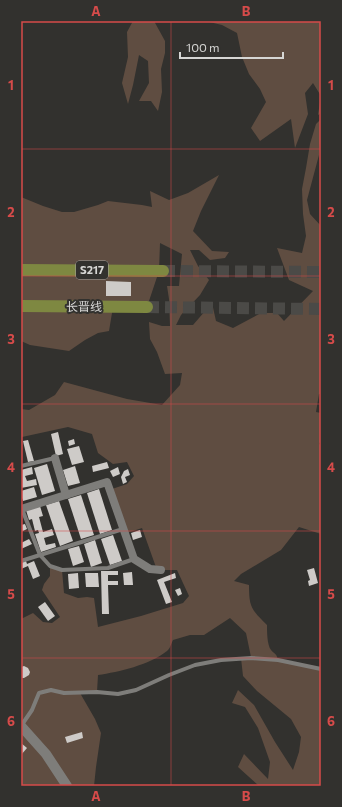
<svg xmlns="http://www.w3.org/2000/svg" width="342" height="807" viewBox="0 0 342 807" font-family="Commissioner,'Noto Sans SC',sans-serif">
<style>
.green{fill:#5f4d41}
.building{fill:#cecbc8}
.lines{fill:none;stroke-linecap:round;stroke-linejoin:round}
.primary-tunnel{stroke:#4b4a47;stroke-width:12;stroke-dasharray:12 6;stroke-linecap:butt}
.service{stroke:#7e7d7a;stroke-width:4}
.minor{stroke:#7e7d7a;stroke-width:8}
.tertiary{stroke:#7e7d7a;stroke-width:10}
.primary{stroke:#7e8841;stroke-width:12}
.grid{fill:none;stroke:#d64b4a;stroke-width:1;stroke-opacity:0.55}
.labels{text-anchor:middle;stroke-width:4;stroke-linejoin:round;paint-order:stroke}
.shield{fill:#32312e;stroke:#a5a4a2;stroke-width:1}
.shield-label{font-size:11px;font-weight:bold;fill:#d6d6d4}
.street-label{font-size:12px;fill:#d6d6d4;stroke:#32312e}
.neatline{fill:none;stroke:#d64b4a;stroke-width:1.5}
.grid-label{font-size:13px;text-anchor:middle;font-weight:bold;fill:#d64b4a}
</style>
<rect width="100%" height="100%" fill="#32312e"/>
<!-- green -->
<g class="green">
<path d="M133,21H154L165,41V53L161,69L162,92L158,111L151,101H139L149,83L148,61L139,55L133,85L128,104L122,83L128,57L127,32Z"/>
<path d="M205,21H321V113L318,115L321,96L313,83L305,93L308,114L295,148L291,119L260,141L251,128L266,102L260,89L249,74L242,57L237,33L222,25Z"/>
<path d="M321,119V131L319,155L307,200L310,214L321,226V394H319L316,412L321,413V440L319,444L321,445V534L299,527L281,550L241,574L234,581L249,585C249,607 251,609 267,625C267,631 267,645 271,650C275,655 276,652 278,660L321,669V786H258V785L238,767L244,754L268,779L270,762L258,728L245,707L232,703L238,690L254,705L275,742L293,770L299,752L301,737L291,719L257,691L243,676L241,658L251,657L246,633L230,618L204,635H190L173,640C171,644 170,649 167,651C149,665 119,672 98,675L97,692L80,693L95,719L101,733L96,767L94,786H21V619L33,613L43,622L52,623L60,617L42,590L44,584L50,576V566L62,570L64,593L78,598L87,597L94,598L98,627L141,616L183,603L189,596L177,570H157L142,528L124,534L109,490L127,484L134,476L127,462L113,464L98,453L92,434L68,427L22,437L21,438V409L29,410L55,395L64,382L127,399L162,405L180,385L182,373L165,374L157,352L150,339L149,322L162,326H170L169,299L167,286H179L182,254L160,243L159,271L147,307H113L109,331L98,333L85,340L69,351L30,345L21,341V197L43,206L62,212H74L98,205L108,201L142,205L152,207L150,191L169,200L188,193L219,175L201,211L193,231L212,251L229,252L225,258L210,260L199,250H190L198,266L209,280L200,295L181,315L176,325H193L212,303L216,321L233,328L261,313H277L284,321L313,291L289,280L277,248L302,253L306,236L303,214L302,189L306,168L310,144L316,124Z"/>
</g>
<!-- building -->
<g class="building">
<path d="M106,281L131,282V296H106Z"/>
<path d="M58,432L63,454L56,456L51,434Z"/>
<path d="M74,439L75,444L69,446L68,441Z"/>
<path d="M28,440L34,461L28,462L23,441Z"/>
<path d="M79,446L84,462L72,465L67,449Z"/>
<path d="M107,462L109,468L93,472L92,466Z"/>
<path d="M47,464L55,491L42,495L34,468Z"/>
<path d="M75,466L80,483L68,486L63,470Z"/>
<path d="M32,467L33,474L25,476L27,481L36,479L37,485L21,488V470Z"/>
<path d="M118,467L120,474L113,477L110,471Z"/>
<path d="M128,469L130,475L125,477L127,482L123,484L121,477L124,471Z"/>
<path d="M34,487L37,497L23,501L21,495V491Z"/>
<path d="M99,489L112,530L100,534L87,493Z"/>
<path d="M81,495L94,535L81,539L68,499Z"/>
<path d="M59,501L73,541L60,546L46,505Z"/>
<path d="M40,506L43,516L39,517L43,532L52,529L54,535L44,538L46,545L55,543L56,547L41,552L35,534L39,533L38,530L35,531L32,519L29,520L26,510Z"/>
<path d="M25,524L27,529L21,532V525Z"/>
<path d="M140,530L142,537L133,540L131,533Z"/>
<path d="M113,535L122,561L110,565L101,539Z"/>
<path d="M29,539L32,544L21,549V543Z"/>
<path d="M95,540L102,563L91,567L84,544Z"/>
<path d="M79,546L84,562L73,566L68,549Z"/>
<path d="M26,561L27,564L34,561L40,576L33,579L28,566L21,569V562Z"/>
<path d="M314,568L318,583L309,586L308,581L310,580L307,570Z"/>
<path d="M101,571H118V575H108V581H118V585H108L109,614H102Z"/>
<path d="M132,572L133,585H124L123,573Z"/>
<path d="M78,573L79,588L69,589L68,574Z"/>
<path d="M85,573H98L99,587H86Z"/>
<path d="M175,573L176,578L164,582L172,602L166,604L157,580Z"/>
<path d="M180,588L182,594L178,596L175,590Z"/>
<path d="M45,602L55,616L48,621L38,607Z"/>
<path d="M24,666L28,668L30,672L29,675L24,678H21V667Z"/>
<path d="M82,732L83,738L67,743L65,737Z"/>
<path d="M21,743L27,748L21,755Z"/>
</g>
<g class="lines">
<!-- primary-tunnel -->
<g class="primary-tunnel">
<path d="M163,271L321,272"/>
<path d="M147,307L321,309"/>
</g>
<!-- service -->
<g class="service">
<path d="M21,466L55,458"/>
<path d="M22,509L40,555L123,529"/>
<path d="M21,561L40,555L50,566L62,570L108,568L134,559"/>
<path d="M21,726L32,710L39,693L51,690L64,693L97,692L118,694L136,690L169,675L195,665L221,660L251,658L278,660L321,669"/>
</g>
<!-- minor -->
<g class="minor">
<path d="M55,458L66,495"/>
<path d="M21,509L107,482L134,559L150,569L161,570"/>
</g>
<!-- tertiary -->
<path class="tertiary" d="M21,726L46,754L67,786"/>
<!-- primary -->
<g class="primary">
<path d="M21,270L163,271"/>
<path d="M21,306L147,307"/>
</g>
</g>
<!-- grid -->
<path class="grid" d="M171,21V786M21,149H321M21,276H321M21,404H321M21,531H321M21,658H321"/>
<g class="labels">
<!-- shield labels -->
<rect class="shield" x="76" y="261" width="32" height="18" rx="3"/>
<g class="shield-label">
<text x="92" y="274">S217</text>
</g>
<!-- street labels -->
<g class="street-label">
<text x="84" y="311">长晋线</text>
</g>
</g>
<!-- border -->
<rect width="342" height="807" fill="none" stroke="#32312e" stroke-width="44"/>
<!-- scale -->
<path d="M180 52v6h103v-6" fill="none" stroke="#d6d6d4" stroke-width="2"/>
<text x="186" y="52" font-size="12" fill="#d6d6d4" stroke="#32312e" stroke-width="3" paint-order="stroke">100 m</text>
<rect x="22" y="22" width="298" height="763" class="neatline"/>
<g class="grid-label">
<text x="96" y="16">A</text>
<text x="246" y="16">B</text>
<text x="11" y="90">1</text>
<text x="331" y="90">1</text>
<text x="11" y="217">2</text>
<text x="331" y="217">2</text>
<text x="11" y="344">3</text>
<text x="331" y="344">3</text>
<text x="11" y="472">4</text>
<text x="331" y="472">4</text>
<text x="11" y="599">5</text>
<text x="331" y="599">5</text>
<text x="11" y="726">6</text>
<text x="331" y="726">6</text>
<text x="96" y="801">A</text>
<text x="246" y="801">B</text>
</g>
</svg>
